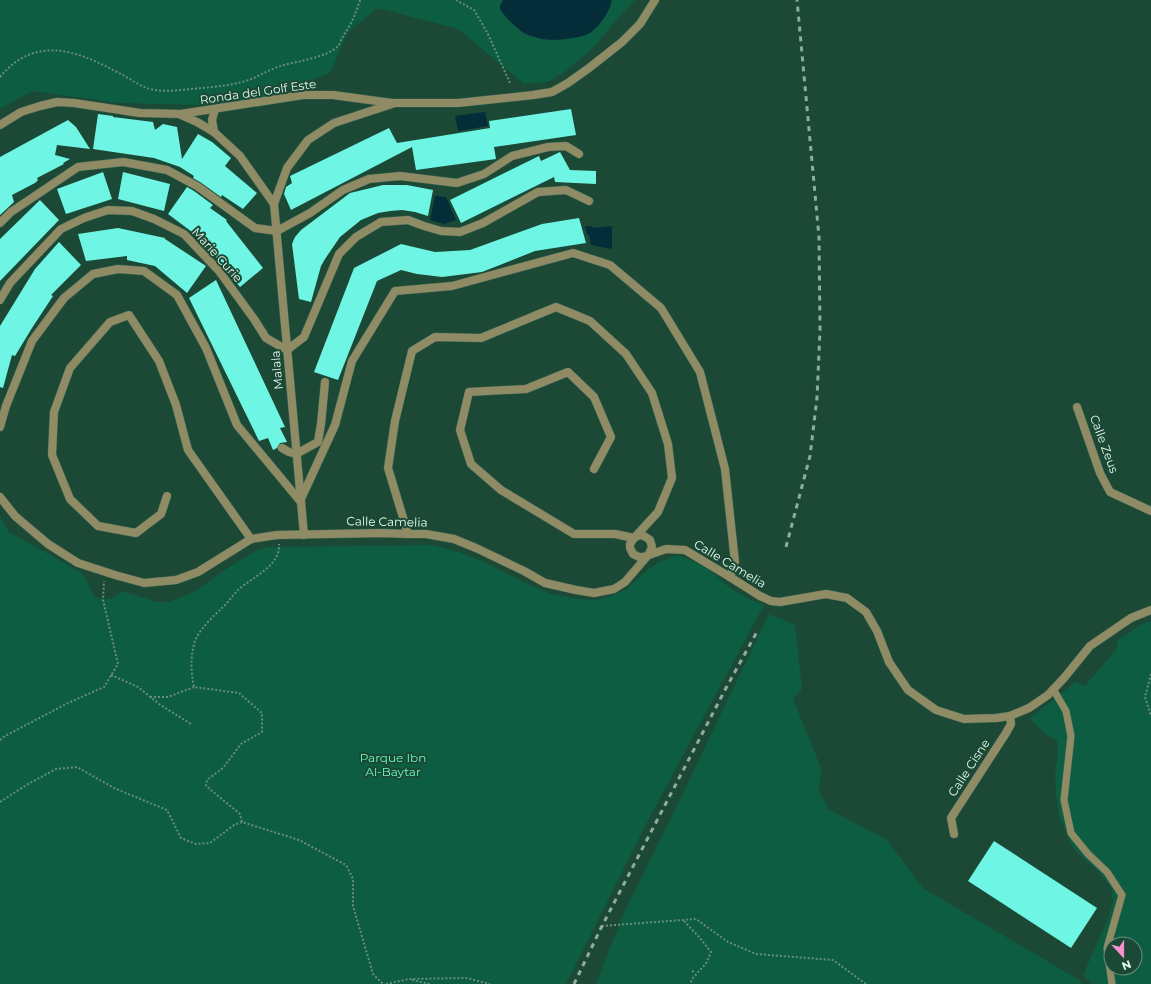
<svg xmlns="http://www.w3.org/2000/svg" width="1151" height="984" viewBox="0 0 1151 984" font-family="Montserrat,sans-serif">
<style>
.green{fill:#0c5d41;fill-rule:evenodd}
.water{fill:#042d39}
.building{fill:#6ef5e3}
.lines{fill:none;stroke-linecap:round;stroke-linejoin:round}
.lane-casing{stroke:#3c6553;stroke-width:8}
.street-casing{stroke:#3c6553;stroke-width:9}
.path{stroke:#698d7d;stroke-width:2;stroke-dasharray:2 2;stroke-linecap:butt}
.lane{stroke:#8f8b65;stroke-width:7}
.street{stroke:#8f8b65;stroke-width:8}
.rail{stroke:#8dae9e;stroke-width:3;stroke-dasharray:5 5;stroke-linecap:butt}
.labels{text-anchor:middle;stroke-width:4;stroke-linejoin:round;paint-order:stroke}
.street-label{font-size:12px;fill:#e2faed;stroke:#1c4936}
.park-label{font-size:12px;fill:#6afcc0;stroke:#1c4936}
</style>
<rect width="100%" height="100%" fill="#1c4936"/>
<!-- green -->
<g class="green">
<path d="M0,0H635L620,16L593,48L566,71L548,82L524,84L458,29L378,8L348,32L330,73L252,103L199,105L120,103L32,91L0,109Z"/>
<path d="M0,517L9,532L82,573C89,581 89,588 95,597C108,600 111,601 122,591L157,602H169L194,592L223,571L257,550L269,547L432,545L459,552L478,559L532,586L554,595L580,599L596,600L611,596L625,590L649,569L660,562L675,556H682L706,567L730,588L749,599L764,605L644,828L566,984H0Z"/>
<path d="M769,614L795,625L802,689L793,699L821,768L819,791L828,809L886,839L923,888L1081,981V984H596L624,913L667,826Z"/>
<path d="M1151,621V984H1092L1083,975L1109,916L1113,901L1111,888L1099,872L1085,860L1072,846L1059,816L1056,792L1055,774L1058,754L1057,741L1046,734L1029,719L1076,682L1085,686L1118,647L1117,641L1142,624ZM1111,944H1135V968H1111Z"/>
</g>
<!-- water -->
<g class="water">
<path d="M503,0H612C609,13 601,24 590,33C585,36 578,37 573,38C556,41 540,41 524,33C515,27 506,18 500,9V6Z"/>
<path d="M485,112L488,126L458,131L455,116Z"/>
<path d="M435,196L446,197L456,220L444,224L430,220Z"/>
<path d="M585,226H592L593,228L612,226V249L591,245L589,235H587Z"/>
</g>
<!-- building -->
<g class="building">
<path d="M571,109L576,135L494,147L496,159L416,170L412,147L291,210L284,194L286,187L292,183L290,176L389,128L397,143L490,128L489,121Z"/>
<path d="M98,114L113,116V117L153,122L155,130L163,124L177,127L182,159L198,134L212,142L231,158L225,166L257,193L243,209L222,195L221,197L200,182L193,178L194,176L180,167L154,158L93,149Z"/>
<path d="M68,120L76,127L90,149L57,145L55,155L70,159L63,163L64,164L37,178L38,180L35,183L12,195L14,202L0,215V157Z"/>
<path d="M560,152L570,170L596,171V184L555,182L554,177L461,223L450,200L539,156L541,161Z"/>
<path d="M103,172L112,199L66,214L57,189Z"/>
<path d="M123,172L170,184L164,211L118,199Z"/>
<path d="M383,185H407L433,190L428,216L415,212L402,210L390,211L378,213L361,220L340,237L325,259L321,266L311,302L299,299L292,244L295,237L301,230L350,193Z"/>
<path d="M187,187L194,191L213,205L210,208L227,220L226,221L263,268L240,287L208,247L213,248L204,241L198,234L196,235L168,214Z"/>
<path d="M40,200L59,220L0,281V239Z"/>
<path d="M579,218L586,243L535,251L482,272L442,277L417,274L401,270L377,281L338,380L314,372L354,268L401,244L435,252L470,250L542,224Z"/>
<path d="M118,228L165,238V239L206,266L187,293L155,266L127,260V256L86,261L78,234Z"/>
<path d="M59,242L81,265L51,295L53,296L32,328L15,356L12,355L3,388L0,387V326L35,269Z"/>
<path d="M216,280L285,427L280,428L287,442L280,443L277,448L273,450L268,438L259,441L189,298Z"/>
<path d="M994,841L1097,908L1071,948L968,881Z"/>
</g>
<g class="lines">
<defs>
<path id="lane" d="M1053,689L1066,711L1071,736L1064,800L1071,833L1088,854L1107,872L1122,895L1107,948L1112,984"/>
<g id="street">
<path d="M181,115L197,122L214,132L240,156L274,204L287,168L308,140L334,123L392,104"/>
<path d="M0,125L21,112L40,106L57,102L74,103L140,113L181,114L303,95H333L392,103H458L533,95L552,92L568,83L589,68L622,42L640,24L655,0"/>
<path d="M214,132L212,120L215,109"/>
<path d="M274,204L304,535"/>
<path d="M0,223L11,212L78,167L123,162L167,170L197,186L255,228L277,231L310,213L343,190L369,179L400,176L457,183L484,174L512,156L548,147L566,146L579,154"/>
<path d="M0,300L10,283L61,229L84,218L108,210L132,211L154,219L184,234L219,271L254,319L266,338L287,350L304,337L339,254L356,237L381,222L408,220L424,226L441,231L460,232L483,223L538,192L566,190L589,201"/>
<path d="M1077,407L1100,473L1110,492L1151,511"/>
<path d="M0,427L6,406L32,341L64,298L93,274L118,269L144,271L177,295L206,348L237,425L300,501L335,425L352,361L395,291L452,286L573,253L610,265L661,308L700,372L725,469L735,562L730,577"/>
<path d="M282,448L289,452L296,454L318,442L321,424L325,382"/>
<path d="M594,469L611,437L594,397L568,372L526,389L469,392L460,430L471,464L501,490L574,534H615L634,538"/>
<path d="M167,496L161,514L136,533L98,526L70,499L52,455L54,412L70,368L110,322L129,315L159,361L176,405L188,450L251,539"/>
<path d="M0,497L15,516L48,544L78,563L115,575L144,583L176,580L198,572L251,539L277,535L382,533L408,534H426L454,539L476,548L524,571L545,583L576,590L594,593L614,589L625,582L649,554L652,547L650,540L644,536L641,535L635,537"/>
<path d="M408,534L388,468L395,421L412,351L435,337L481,338L556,307L590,321L626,354L652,393L668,444L672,478L658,512L634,538L630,544V548L633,554L639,557H643L666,549L685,550L730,577L760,596L771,601L780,602L826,594L847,598L866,612L877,631L889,662L908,690L936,710L964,719L996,718L1010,716L1029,708L1048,695L1064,678L1090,646L1131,618L1151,610"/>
<path d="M954,834L951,818L1006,733L1011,724L1010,716"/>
</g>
</defs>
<!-- lane casing -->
<use href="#lane" class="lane-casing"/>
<!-- street casing -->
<use href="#street" class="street-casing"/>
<!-- path -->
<g class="path">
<path d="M456,0L474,10L487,32L510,83"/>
<path d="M0,77C35,35 76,50 117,72C130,78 141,88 155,90C167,92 179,90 191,89C212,87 234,86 254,78C264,73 273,68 284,65C299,61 328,57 338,46C340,44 341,40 342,38C350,26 356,14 360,0"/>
<path d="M1151,674L1145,697L1151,716"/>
<path d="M111,675L138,687L159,704L191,724"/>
<path d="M150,697H168L194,687"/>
<path d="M0,740L5,736L68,703L104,687L118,664L103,600L104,581"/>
<path d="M0,802L28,784L56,769L77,767L114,788L167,810L181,838L196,844L210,843L234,825L242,822L299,840L346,865L353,879V906L373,974L383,984"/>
<path d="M242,822L240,814L206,786L207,780L223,768L241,744L262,732V713L239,693L194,687C191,672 190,656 195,641C200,628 214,616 224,606C229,601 233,595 238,590C252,577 281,566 279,544"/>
<path d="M684,921L699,937L711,952L707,962L693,978L690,984"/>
<path d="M602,926L696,919L728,942L756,954L833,960L866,984"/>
<path d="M692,972L695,970"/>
<path d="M412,980L430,984"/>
<path d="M386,984L409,979L466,978L490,984"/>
</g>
<!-- lane -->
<use href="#lane" class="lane"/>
<!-- street -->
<use href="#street" class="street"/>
<!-- rail -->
<g class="rail">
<path d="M786,547L810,456L817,398L820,330L819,237L797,0"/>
<path d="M574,984L602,926L726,688L758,630"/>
</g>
</g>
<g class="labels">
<!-- street labels -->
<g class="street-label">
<text transform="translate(258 92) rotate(-8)" y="4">Ronda del Golf Este</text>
<text transform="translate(217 255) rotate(48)" y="4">Marie Curie</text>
<text transform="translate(277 370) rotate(-95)" y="4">Malala</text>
<text transform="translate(1104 444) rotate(70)" y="4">Calle Zeus</text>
<text transform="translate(387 522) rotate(1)" y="4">Calle Camelia</text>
<text transform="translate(730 564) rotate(31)" y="4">Calle Camelia</text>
<text transform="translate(969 768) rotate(-57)" y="4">Calle Cisne</text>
</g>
<!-- park labels -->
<g class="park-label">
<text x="393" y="762">Parque Ibn<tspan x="393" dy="14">Al-Baytar</tspan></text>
</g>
</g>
<!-- north arrow -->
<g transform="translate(1123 956) rotate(159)"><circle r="19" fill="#1c4936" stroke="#6b907f"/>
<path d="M0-3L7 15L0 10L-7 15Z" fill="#f690cf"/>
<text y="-6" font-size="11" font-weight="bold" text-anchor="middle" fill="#e2faed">N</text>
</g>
</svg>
